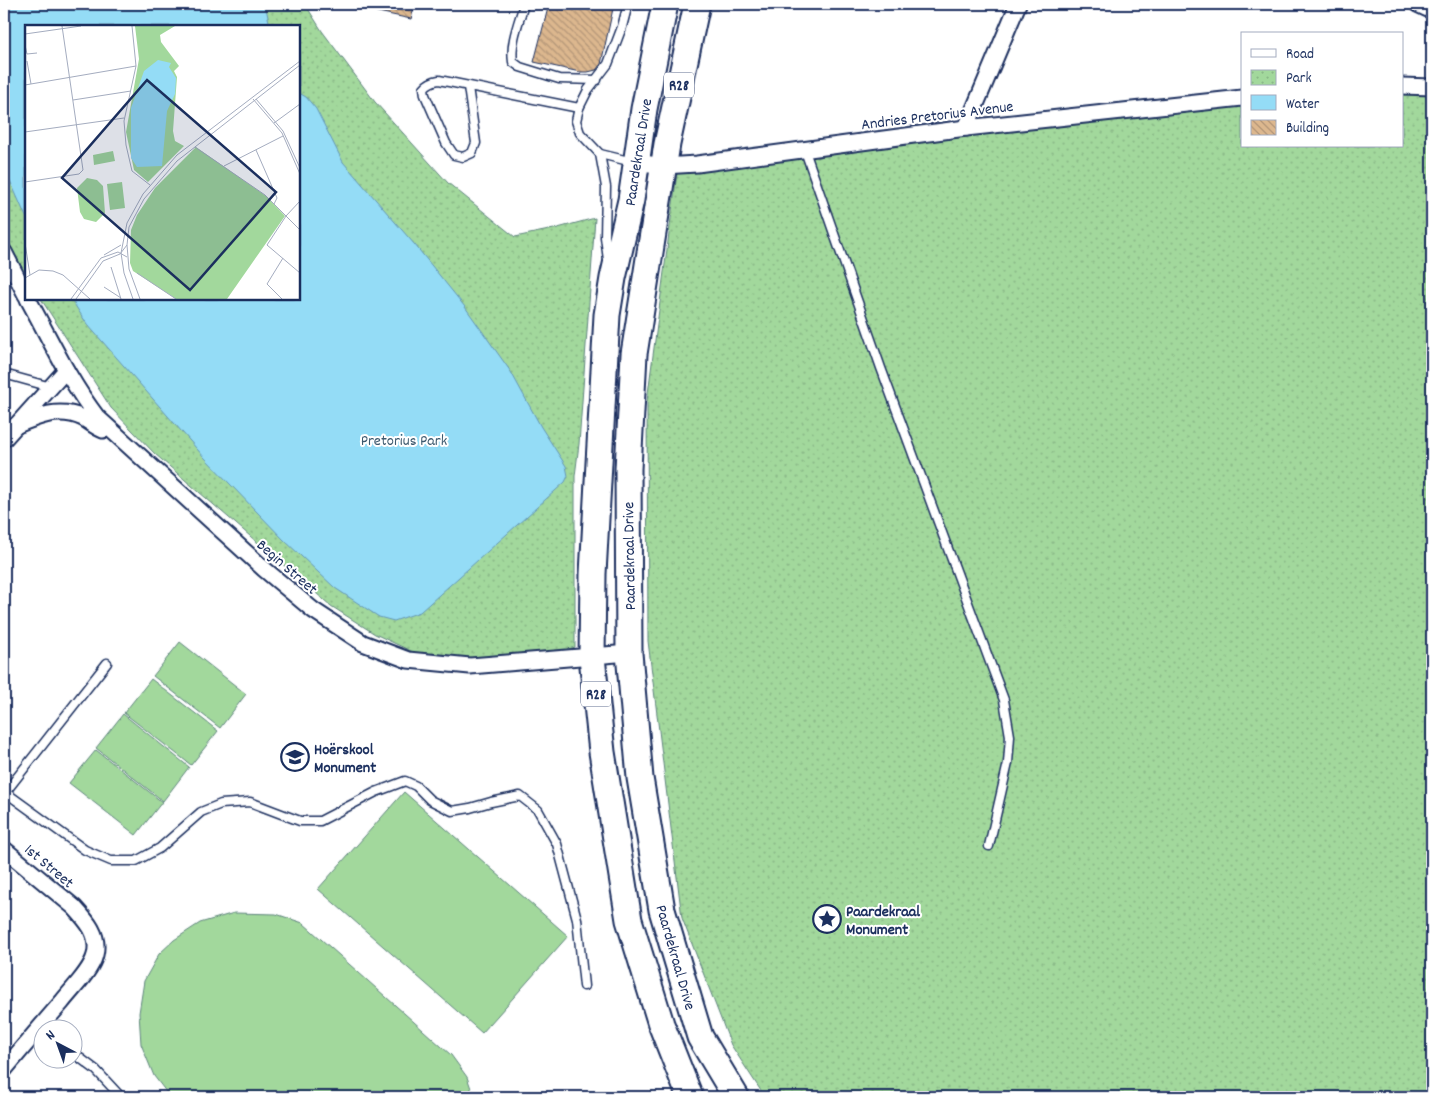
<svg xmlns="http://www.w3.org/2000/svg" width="1436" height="1101" viewBox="0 0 1436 1101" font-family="Dekko,sans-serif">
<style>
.green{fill:#a2d89c;stroke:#5e847d}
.park{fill:url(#park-dots);stroke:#5e847d}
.water{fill:#94dcf6;stroke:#6497b9}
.building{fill:url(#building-back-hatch);stroke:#1b2f5e}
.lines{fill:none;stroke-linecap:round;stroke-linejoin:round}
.lane-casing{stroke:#1b2f5e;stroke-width:11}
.street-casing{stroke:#1b2f5e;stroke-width:19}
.primary-casing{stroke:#1b2f5e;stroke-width:29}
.lane{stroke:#fff;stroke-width:8}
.street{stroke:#fff;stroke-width:15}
.primary{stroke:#fff;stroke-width:25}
.labels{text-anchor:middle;stroke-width:4;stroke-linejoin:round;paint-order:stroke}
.shield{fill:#fff;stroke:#5f6d8e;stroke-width:1}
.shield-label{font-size:15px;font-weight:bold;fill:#1b2f5e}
.street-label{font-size:16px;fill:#1b2f5e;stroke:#fff}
.park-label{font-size:16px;fill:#3d596e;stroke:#fff}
.poi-label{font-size:16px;font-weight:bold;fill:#1b2f5e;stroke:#fff;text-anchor:start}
.inset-road{fill:none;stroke:#a4acbf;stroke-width:1}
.view{fill:#1b2f5e;fill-opacity:0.15;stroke:#1b2f5e;stroke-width:2.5}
.inset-edge{fill:none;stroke:#1b2f5e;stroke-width:2.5}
</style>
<defs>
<pattern id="park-dots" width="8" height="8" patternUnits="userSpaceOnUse" patternTransform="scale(1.25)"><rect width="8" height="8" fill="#a2d89c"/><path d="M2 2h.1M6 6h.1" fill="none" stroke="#8bba89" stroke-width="1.8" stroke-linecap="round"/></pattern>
<pattern id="building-back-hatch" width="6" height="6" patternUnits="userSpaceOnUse" patternTransform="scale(1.25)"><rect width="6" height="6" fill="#dcb78e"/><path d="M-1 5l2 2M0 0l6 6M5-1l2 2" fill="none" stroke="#b29577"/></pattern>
</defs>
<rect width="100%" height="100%" fill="#fff"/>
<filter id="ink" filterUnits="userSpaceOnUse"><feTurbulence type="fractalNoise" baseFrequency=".02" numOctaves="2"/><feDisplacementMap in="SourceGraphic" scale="10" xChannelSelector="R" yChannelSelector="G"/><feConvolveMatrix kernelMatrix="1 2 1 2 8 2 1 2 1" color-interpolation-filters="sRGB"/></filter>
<g filter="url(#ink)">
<!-- green -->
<g class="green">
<path d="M180,642L246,694L220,728L153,676Z"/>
<path d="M151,679L218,731L191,765L124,713Z"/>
<path d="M123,714L189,767L163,801L96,748Z"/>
<path d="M96,750L162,802L136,835L69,783Z"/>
<path d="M404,792L568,936L482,1033L318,889Z"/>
<path d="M234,913L276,914L303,923L451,1055L467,1077L474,1097H170L154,1076L141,1044L139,1013L144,981L159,954L174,940L200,923Z"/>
</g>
<!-- park -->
<g class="park">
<path d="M4,4H305L322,31L375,102L448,183L515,237L554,229L595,218L579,444L575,476V647L565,650L478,658H442L413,652L375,634L331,606L155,454L111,408L41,299H299V26H26V276L4,234Z"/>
<path d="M1402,88L1432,90V1097H765L731,1045L682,918L648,641L647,401L679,158L1242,103V146H1402Z"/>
</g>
<!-- water -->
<g class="water">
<path d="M4,4H265L270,26H26V217L4,167Z"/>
<path d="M299,93L306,97L316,109L343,162L415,245L465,307L511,372L541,427L566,466L568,476L565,482L420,612L394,621L379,617L335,588L284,540L204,457L87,324L71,299H299Z"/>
</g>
<!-- building -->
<g class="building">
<path d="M364,4H415L411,19L364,9Z"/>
<path d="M549,4H614L601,64L596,70L588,72H580L534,62Z"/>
</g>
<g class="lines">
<defs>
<g id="lane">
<path d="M524,4C519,22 510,42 513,62L520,67L559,79L597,80"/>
<path d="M628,4L622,27L608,64L588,90L579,108L576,121L580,133L600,154L633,162"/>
<path d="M468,87L476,143L472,153L463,157L454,155L446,143L425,95L424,88C428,83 432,81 439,80L579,108"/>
<path d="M804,148L881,368L1004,700L1010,736L1008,763L989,846"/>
<path d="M600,154L606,187L605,237L608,260"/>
<path d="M4,374L51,387"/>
<path d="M5,792L85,850L111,861H136L160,848L201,812L221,804L250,802L300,821H320L376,792L405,781L416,786L430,800L452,811L470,808L491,802L520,796L538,810L557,844L577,919L584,986"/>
<path d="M4,794L107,663"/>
<path d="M72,1052L96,1070L121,1097"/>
</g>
<g id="street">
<path d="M1417,4L1432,11"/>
<path d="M1402,86L1432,87"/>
<path d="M966,128L1018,4"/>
<path d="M637,162L663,166L697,164L966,128L1242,98"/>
<path d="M4,252L26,295"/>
<path d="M28,299C50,339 69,381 97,417L264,569L313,610L363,643L408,660L470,666L629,653"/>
<path d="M15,426C38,416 59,407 83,418C90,422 95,427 103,430"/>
<path d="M4,439L66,370"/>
<path d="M4,849L74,907C87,921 100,935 95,955C91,971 72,989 62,1002C42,1025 23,1047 4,1070"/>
</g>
<g id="primary">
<path d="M665,4L644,109L631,200L613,278L607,315L593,574L592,657L602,752L629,920L661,1024L690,1097"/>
<path d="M697,4L667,144L634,354L628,469L629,653L640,778L662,910L700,1037L736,1097"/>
</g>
</defs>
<!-- lane casing -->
<use href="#lane" class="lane-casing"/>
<!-- street casing -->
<use href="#street" class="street-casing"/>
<!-- primary casing -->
<use href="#primary" class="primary-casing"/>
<!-- lane -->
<use href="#lane" class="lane"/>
<!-- street -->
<use href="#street" class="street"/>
<!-- primary -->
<use href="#primary" class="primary"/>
</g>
</g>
<!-- icons -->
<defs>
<symbol id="school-ring" viewBox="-11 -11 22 22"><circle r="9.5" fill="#fff" stroke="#1b2f5e" stroke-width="1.5"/><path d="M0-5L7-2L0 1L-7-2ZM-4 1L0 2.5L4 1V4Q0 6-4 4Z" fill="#1b2f5e"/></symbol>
<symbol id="sight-ring" viewBox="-11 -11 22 22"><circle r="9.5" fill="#fff" stroke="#1b2f5e" stroke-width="1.5"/><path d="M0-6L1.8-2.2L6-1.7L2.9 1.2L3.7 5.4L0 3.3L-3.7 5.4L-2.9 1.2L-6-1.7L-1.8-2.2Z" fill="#1b2f5e"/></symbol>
</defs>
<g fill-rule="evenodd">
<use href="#school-ring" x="279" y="741" width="32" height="32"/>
<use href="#sight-ring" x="811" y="903" width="32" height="32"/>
</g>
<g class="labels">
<!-- shield labels -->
<g class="shield">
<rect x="664" y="72.5" width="30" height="25" rx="4"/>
<rect x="581" y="681.5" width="30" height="25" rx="4"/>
</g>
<g class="shield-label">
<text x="679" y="90">R28</text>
<text x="596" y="699">R28</text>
</g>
<!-- street labels -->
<g class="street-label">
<text transform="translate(937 114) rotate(-7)" y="6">Andries Pretorius Avenue</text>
<text transform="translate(637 152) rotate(-81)" y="6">Paardekraal Drive</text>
<text transform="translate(628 556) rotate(-91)" y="6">Paardekraal Drive</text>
<text transform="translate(288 566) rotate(41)" y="6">Begin Street</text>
<text transform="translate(50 865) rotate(40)" y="6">1st Street</text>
<text transform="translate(677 957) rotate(74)" y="6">Paardekraal Drive</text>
</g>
<!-- park labels -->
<g class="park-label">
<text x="404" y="445">Pretorius Park</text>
</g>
<!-- poi labels -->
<g class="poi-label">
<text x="314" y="754">Hoërskool<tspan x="314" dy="18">Monument</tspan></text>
<text x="846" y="916">Paardekraal<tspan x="846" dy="18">Monument</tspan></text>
</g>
</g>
<!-- overview -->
<g transform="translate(25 25)">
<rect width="275" height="275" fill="#fff"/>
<path d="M88,126L90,136L69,140L68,130ZM62,153L72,155L78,161L80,188L71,197L59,194L55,187L52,163ZM97,157L100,183L85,185L82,159Z" fill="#a2d89c"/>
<path d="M110,1H150L135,10L136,17L154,41L149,46L152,52L148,106L150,116L159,121L123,157L109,145L101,107L114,34ZM171,122L241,171L260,191L202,274H151L108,246L105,238L106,205L112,190L130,163Z" fill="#a2d89c"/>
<path d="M133,35L146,38L144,42L151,53L150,69L142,86L137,141L112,142L106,133V83L119,46Z" fill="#94dcf6"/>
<path class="inset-road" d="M107,1L111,41L99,96L101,120L107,146L125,160M0,9L56,1M0,20L2,29L12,28M2,36L6,59M0,60L111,41M228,74L257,108L275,149M231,74L258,106L275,143M48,75L106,66M249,98L275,79M0,107L99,93M170,122L240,170L275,205M231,125L252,173L249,179M199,141L258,111M0,157L54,149L58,145L37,1M275,176L261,191L242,220L275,248M0,218L5,250M79,230L96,220M86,242L96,274M112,248L151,274M0,253L14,245L28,246L38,250L65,274M79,262L96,273M46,274L76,233L93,227L102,232M51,274L78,236L95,229L102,220M108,274L99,248L96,228L102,198L118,169L152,130L275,36M115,274L104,244L102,220L104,202L119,174L152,136L275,40M257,274L242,259L258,233"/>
<path class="view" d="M122,55L251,167L165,265L37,153Z"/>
<rect width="275" height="275" class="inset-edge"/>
</g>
<!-- margin -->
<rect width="1436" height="1101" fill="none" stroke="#fff" stroke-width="20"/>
<rect x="10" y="10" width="1416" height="1081" fill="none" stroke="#1b2f5e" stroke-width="2" filter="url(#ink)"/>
<!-- legend -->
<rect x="1241" y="32" width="162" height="115" fill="#ffffff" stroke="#a4acbf"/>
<rect x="1251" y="49" width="25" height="8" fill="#ffffff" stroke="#a4acbf"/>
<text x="1286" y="58" font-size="15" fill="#1b2f5e">Road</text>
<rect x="1251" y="70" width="25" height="15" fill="url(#park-dots)" stroke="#a4acbf"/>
<text x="1286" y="82" font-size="15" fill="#1b2f5e">Park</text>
<rect x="1251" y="95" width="25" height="15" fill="#94dcf6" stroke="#a4acbf"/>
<text x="1286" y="108" font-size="15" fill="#1b2f5e">Water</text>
<rect x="1251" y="120" width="25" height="15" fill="url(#building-back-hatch)" stroke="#a4acbf"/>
<text x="1286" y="132" font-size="15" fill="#1b2f5e">Building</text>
<!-- north arrow -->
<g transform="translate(58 1044) rotate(319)"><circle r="24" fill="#ffffff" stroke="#a4acbf"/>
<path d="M0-4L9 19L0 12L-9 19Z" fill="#1b2f5e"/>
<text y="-8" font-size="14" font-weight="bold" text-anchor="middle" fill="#1b2f5e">N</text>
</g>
</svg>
